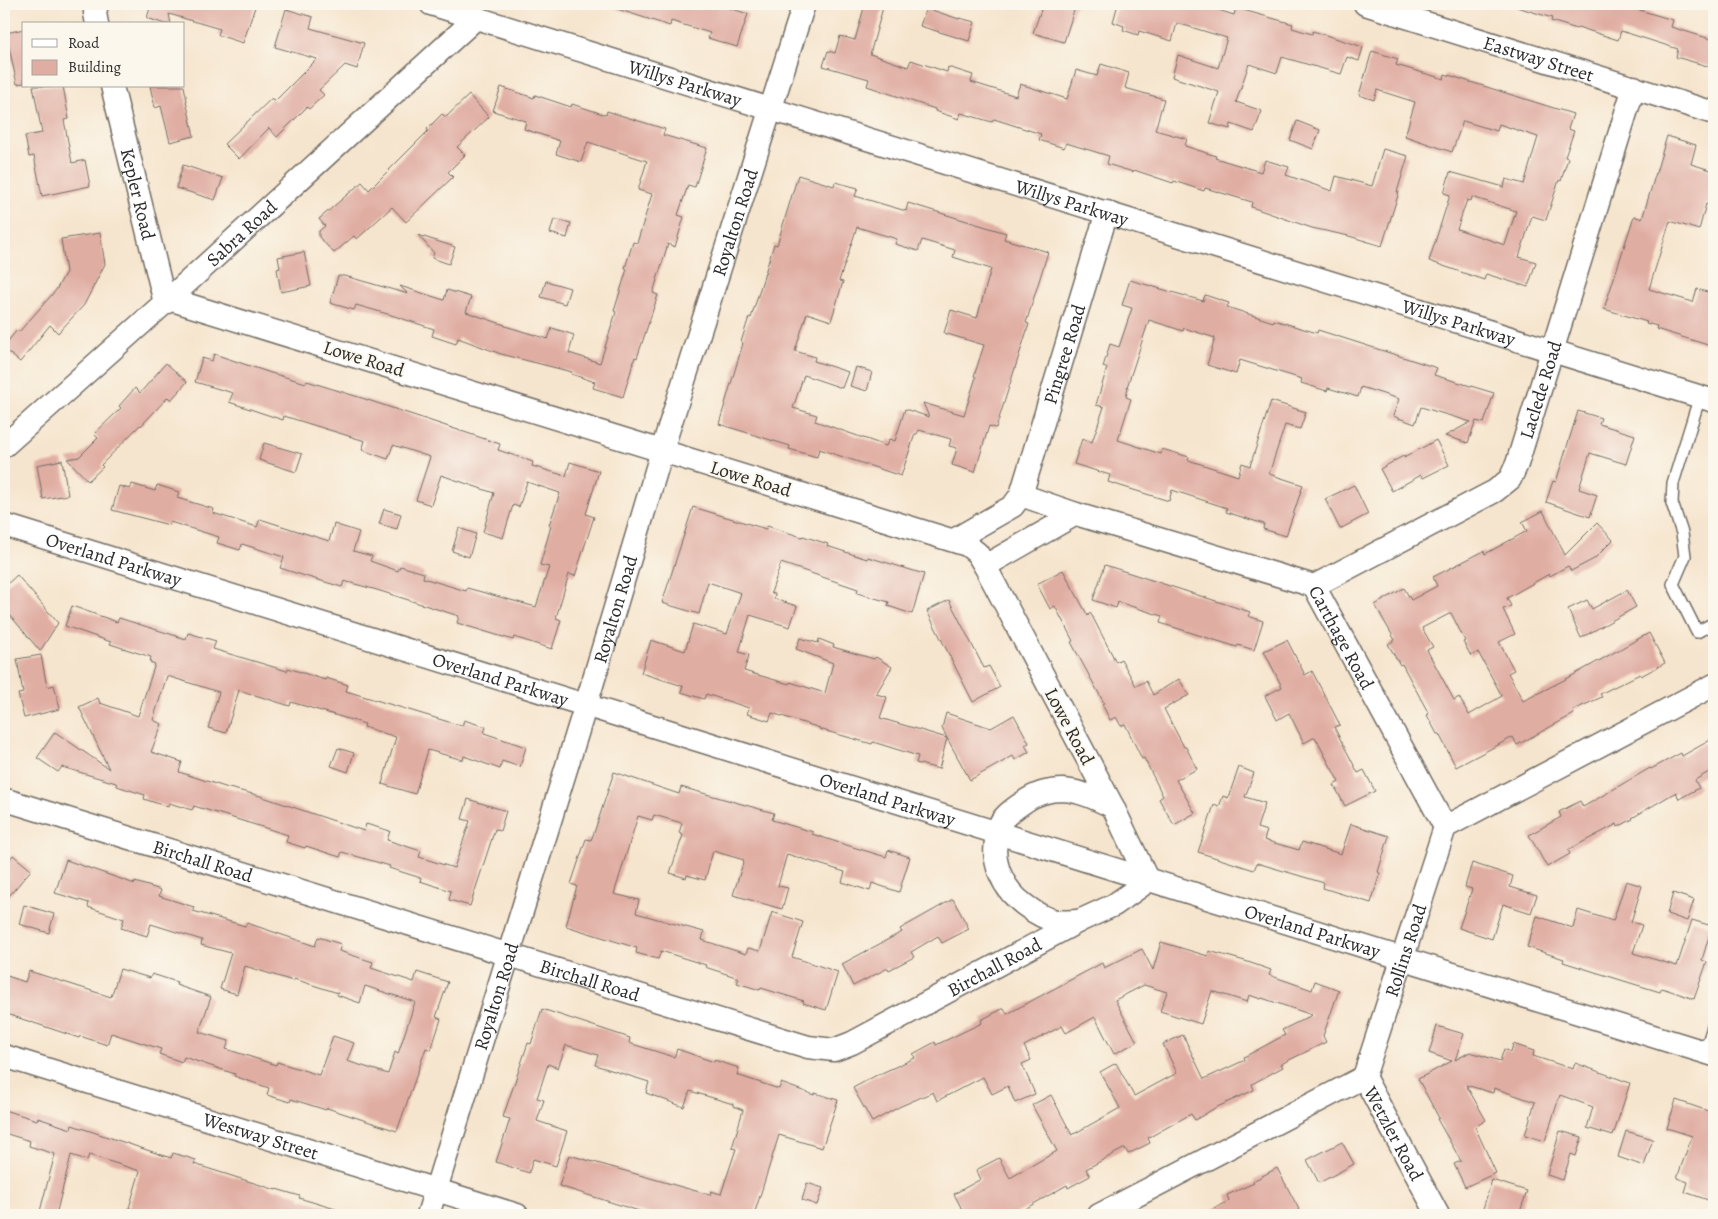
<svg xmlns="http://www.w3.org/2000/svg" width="1718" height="1219" viewBox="0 0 1718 1219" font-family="Alegreya,serif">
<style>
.building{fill:#e0ada3;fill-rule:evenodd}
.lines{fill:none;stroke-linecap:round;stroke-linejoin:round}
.lane-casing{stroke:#726c64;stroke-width:14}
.street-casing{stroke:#726c64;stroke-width:25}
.lane{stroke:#fff;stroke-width:11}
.street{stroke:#fff;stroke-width:22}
.labels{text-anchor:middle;stroke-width:4;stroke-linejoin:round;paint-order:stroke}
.street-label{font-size:19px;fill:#2b2b2b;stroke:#fbf7ec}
</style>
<rect width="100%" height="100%" fill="#fbf7ec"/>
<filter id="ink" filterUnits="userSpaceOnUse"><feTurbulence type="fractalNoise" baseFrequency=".02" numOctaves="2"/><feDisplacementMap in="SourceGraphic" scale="10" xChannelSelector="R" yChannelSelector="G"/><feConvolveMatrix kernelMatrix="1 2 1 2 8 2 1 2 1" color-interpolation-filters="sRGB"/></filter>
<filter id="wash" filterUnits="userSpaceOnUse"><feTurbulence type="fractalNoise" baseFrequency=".0096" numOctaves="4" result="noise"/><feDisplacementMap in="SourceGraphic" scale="20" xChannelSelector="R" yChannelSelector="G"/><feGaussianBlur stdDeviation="1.12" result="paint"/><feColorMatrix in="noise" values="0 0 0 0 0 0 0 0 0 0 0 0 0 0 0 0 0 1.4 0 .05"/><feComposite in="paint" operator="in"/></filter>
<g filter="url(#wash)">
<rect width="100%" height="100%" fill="#f6e5ce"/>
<g id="blocks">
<!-- building -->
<g class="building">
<path d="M149,4H256L243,43L218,35L220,29L169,14L171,24H165L147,18L150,8Z"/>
<path d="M612,4H717L748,14L737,47L708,38L710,33L671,21L670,26L611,7Z"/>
<path d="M865,4H884L870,54L908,67L911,60L947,72L948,67L973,75L971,82L1016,96L1020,84L1067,99L1076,70L1097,76L1101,64L1129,73L1125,88L1164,99L1155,130L1187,139L1185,146L1216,156L1215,158L1261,172L1265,160L1289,167L1286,175L1332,191L1336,176L1372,186L1383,149L1408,156L1397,192H1399L1382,246L1349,236L1312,228L1251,207L1252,202L1205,188L1204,191L1174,181L1173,183L1134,170L1133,172L1107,164L1109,156L1066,143L1064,148L1039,140L1041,134L994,119L992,122L961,113L959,119L935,111V109L867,86L869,79L823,66L828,51L835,53L840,36L855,40Z"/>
<path d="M1043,4H1076L1064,42L1033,33Z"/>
<path d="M1118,4H1199L1234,15L1236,8L1293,24L1292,28L1312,34L1313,31L1363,47L1359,61L1347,57L1341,74L1282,57L1277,73L1249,64L1236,102L1262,111L1254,132L1231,124L1230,129L1209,123L1219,92L1172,77L1178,55L1218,68L1227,38L1177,23L1172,41L1139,31L1138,35L1123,30L1124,26L1113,22Z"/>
<path d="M1517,4H1619L1673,20L1671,27L1714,40V68L1676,57L1678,49L1621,31L1618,40L1578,27L1577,29L1551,21L1552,18L1517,7Z"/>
<path d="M926,8L959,19V18L975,22L969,41L920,26Z"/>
<path d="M286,9L313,17L310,28L364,43L357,69L345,65L319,90L324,95L309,109L307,107L277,137L269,128L239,159L224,144L272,98L275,101L317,59L275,47Z"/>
<path d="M24,29V83L17,84L6,33Z"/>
<path d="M1372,51L1398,59L1396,65L1444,79L1445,74L1573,114L1568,129L1574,131L1565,157L1568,158L1561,181L1559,180L1546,220L1532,216L1519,257L1536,262L1528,287L1486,274L1484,280L1429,261L1450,195L1444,193L1450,172L1504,187L1506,179L1524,184L1538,137L1499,124L1497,131L1463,121L1452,152L1405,136L1415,102L1377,90L1374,100L1359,95ZM1472,197L1516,211L1505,245L1457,229L1467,200L1471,201Z"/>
<path d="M33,86H63L69,119L64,120L72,163L85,160L90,186L42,196L34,156L29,157L25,136L42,133Z"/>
<path d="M150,86H184L187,101H186L194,136L170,142L161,106L155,108Z"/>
<path d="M501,87L534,98L535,95L571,107L572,104L606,115L607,111L639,121L665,129L663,135L707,148L695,187L688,185L678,215L684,217L675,247L668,244L653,293L658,295L637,358L635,357L623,397L593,388L595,382L571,374L572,372L501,354L458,338L456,344L432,336L434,329L391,315L356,305L354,310L330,303L338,276H345L408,294L400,286L444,300L447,290L471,297L466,312L505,325V326L548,339L552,328L574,335L569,353L600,363L616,312L614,311L627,269L625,268L633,242L637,243L652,194L638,190L647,161L588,142L581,162L556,154L560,141L524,129L526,121L493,111Z"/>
<path d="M469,95L489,117L457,147L465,155L448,172L453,177L406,222L392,207L357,239L354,236L334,253L319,237V231L325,226L319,219L362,182L369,190L428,131L427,129L442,114L446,117Z"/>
<path d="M1297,121L1320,130L1313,149L1290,140Z"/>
<path d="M1667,136L1696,145L1691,164L1714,171V206L1706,204L1699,230L1670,221L1649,289L1693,302L1697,289L1714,294V335L1711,346L1656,329L1657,326L1646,323L1647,322L1604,309L1634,216L1642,219Z"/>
<path d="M183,165L223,178L215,200L176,188Z"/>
<path d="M798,175L834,186L835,182L858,188L855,196L906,211L908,203L1006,233L1004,239L1048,252L1026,323L1029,324L996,428L989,426L975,472L952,465L957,448L949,446L951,439L919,430L917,434H915L901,476L819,449L817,457L789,449L790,446L719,424L743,343L741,342L749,317L751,318L774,244L777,245ZM857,227L897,239L895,244L918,251L922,240L955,250L953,257L991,269L977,318L951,310L944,333L984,345L974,376L976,377L964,415L923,403L929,417L905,409L895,441L889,439L886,446L815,421L817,415L793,408L804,375L842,388L848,372L814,361L815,357L795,351L807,313L831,321L843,282L839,281Z"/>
<path d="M554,219L571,223L567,238L550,233Z"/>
<path d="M100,233L105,264L84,305L58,333L50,325L20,362L4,349V346L17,330L19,332L56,290L66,272L61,239Z"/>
<path d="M418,235L455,247L449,264L432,258L434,253Z"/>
<path d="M304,252L311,286L281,292L277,269L280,268L278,257Z"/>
<path d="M1130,280L1203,301L1205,295L1229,303L1227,307L1273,322L1274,320L1317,333L1318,330L1437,368L1434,375L1494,393L1484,423L1476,421L1468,443L1445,436L1471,422L1421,407L1415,424L1393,416L1399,399L1361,387L1358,397L1328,388L1327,391L1301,383L1302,379L1240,360L1236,374L1207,365L1215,338L1184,328L1183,331L1149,320L1127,387H1128L1126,397L1131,399L1118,440L1161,454L1162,449L1189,457L1188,460L1238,476L1242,463L1250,466L1271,401L1306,412L1300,429L1285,425L1269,474L1303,485L1286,536L1263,529L1264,524L1226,512L1227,508L1172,490L1169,501L1108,482L1110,475L1074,464L1082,439L1092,442L1104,407L1096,405L1107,368L1103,367L1110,344L1119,347L1132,308L1122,305Z"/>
<path d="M546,281L570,288L565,304L541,297Z"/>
<path d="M214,354L271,373L306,383L307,381L365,399L500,444L498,450L533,462L532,466L566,476L570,462L599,471L586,514L594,517L575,576L569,574L556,618L561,620L552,649L514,637L513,640L457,623L459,616L377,590L344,581L342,587L305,576L280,568L284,557L242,544L240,550L217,543L219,537L170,522L169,525L112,510L119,486L130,489L132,484L155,491L157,485L179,492L177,498L214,509L213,513L257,527L260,519L329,541L334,524L359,532L353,551L372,556L370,561L398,571L400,566L424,573L423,578L466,591L467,588L536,607L549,567L540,565L551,526L549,525L560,493L527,482L519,507L513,505L503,538L483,532L494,493L441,475L431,505L416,500L430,457L393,445L388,459L362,450L365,441L284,416L283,420L229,402L233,393L195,382L202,358L212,361Z"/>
<path d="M166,363L187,382L171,400L168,397L141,426L140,425L101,465L103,467L88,481L67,459L79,457L98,438L94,434L121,408L119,406L135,388L140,393Z"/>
<path d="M856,367L872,372L867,391L850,386Z"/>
<path d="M1578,411L1601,418L1599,424L1635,435L1626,464L1590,453L1579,489L1597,495L1590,517L1546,502L1553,481L1556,482Z"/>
<path d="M1436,440L1449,465L1423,478L1421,475L1392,491L1380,469L1405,455L1404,458Z"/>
<path d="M264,443L302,454L296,472L259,460Z"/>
<path d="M62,460L68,495L43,499L37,465Z"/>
<path d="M1354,485L1368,514L1340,529L1325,499Z"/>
<path d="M693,507L766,529L767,526L802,537L803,536L828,544L827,546L867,559L868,557L924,574L912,614L888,606L889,602L857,593L858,589L781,563L771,593L775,594L774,599L797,606L790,627L750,615L739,652L749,655L744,671L789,684L790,682L825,693L833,663L796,649L800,638L818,643L819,639L834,645L833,647L874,659L876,657L892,667L876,694L887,697L880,718L947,738L942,728L946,713L991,728L1014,715L1029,743L1025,745L1029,752L1015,760L1013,756L970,780L947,738L939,769L916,763L918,756L873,742L872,744L819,729L820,728L772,713L769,721L747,714L749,708L706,694L704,699L681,692L683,686L641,673L651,640L685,651L693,624L727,634L741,593L708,582L699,614L662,603Z"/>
<path d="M384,509L401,514L397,529L379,524Z"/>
<path d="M1543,511L1565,555L1597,523L1613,540L1594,559L1571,571L1568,566L1550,576L1549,574L1507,598L1511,606L1503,609L1515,634L1499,642L1514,670L1508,673L1523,701L1568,678L1649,633L1665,663L1641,676L1640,674L1600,694L1602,697L1573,710L1574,714L1517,745L1513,737L1456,767L1439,734H1437L1427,715L1429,714L1402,664L1400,665L1388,644L1395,640L1375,605L1404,588L1411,600L1437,586L1433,577L1484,551L1485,554L1527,531L1522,522ZM1451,613L1465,641L1463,642L1471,656L1478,652L1502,696L1469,715L1459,697L1454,700L1427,650L1433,647L1422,628Z"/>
<path d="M459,528L476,534L469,557L452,551Z"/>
<path d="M1105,565L1250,612L1248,616L1263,621L1254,650L1238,645L1237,647L1160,623L1162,616L1118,602L1116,608L1093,600Z"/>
<path d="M1063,570L1088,616L1090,612L1116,662L1121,659L1136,686L1146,681L1153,695L1179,679L1189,695L1164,709L1184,747H1186L1197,769L1176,780L1195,813L1174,825L1159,799L1163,796L1144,758L1142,759L1125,724L1121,726L1116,717L1110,720L1102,704L1104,703L1071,642L1073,641L1055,606L1050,609L1037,584Z"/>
<path d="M17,575L58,623L40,651L4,608V587Z"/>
<path d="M1627,590L1636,607L1581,638L1568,609L1587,600L1592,609Z"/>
<path d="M949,600L984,668L989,666L1000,687L973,702L927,611Z"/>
<path d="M72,606L117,622L119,618L186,639L188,633L216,641L213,649L287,671L288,668L325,680L326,678L348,685L346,691L462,726L464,720L486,727L484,733L526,747L520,767L502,761L500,769L464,756L463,760L428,750L415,794L382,784L396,737L364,727L365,724L291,702L290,706L239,690L226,733L208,728L219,692L167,676L153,720L162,724L151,752L182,762L179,772L225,787L257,795L364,831L366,824L390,831L387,840L421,851L419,857L454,868L470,821L462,819L468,799L506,811L500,831L495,829L470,906L449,900L451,891L420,881L421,878L389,868L390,866L342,852L340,857L306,846L305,848L286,842L288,835L194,806L192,810L169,803L168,807L144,799L145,795L117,786L116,783L62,767L58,772L37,758L55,732L109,769L79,707L98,698L100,703L138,716L155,664L150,662L151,657L110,644L111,642L65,626Z"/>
<path d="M1287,640L1305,675L1312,671L1340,725L1334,727L1358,773L1364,770L1375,791L1345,806L1334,785L1339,782L1315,737L1304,743L1289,713L1277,720L1265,696L1282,687L1264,651Z"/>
<path d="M41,655L47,687L54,685L60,709L24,718L18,694L23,693L17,659Z"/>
<path d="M1714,738V769L1695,780L1699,788L1679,799L1676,792L1632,818L1633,819L1618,827L1617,824L1568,850L1570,854L1547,867L1529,835L1561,817L1559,812L1580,801L1583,807L1650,768L1651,769L1681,753L1682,756Z"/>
<path d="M338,748L354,753L348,772L331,766Z"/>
<path d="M1239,767L1254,773L1245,797L1265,803L1257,828L1267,831L1264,840L1299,850L1302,842L1341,854L1351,824L1389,836L1378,872L1380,873L1371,903L1323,888L1324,883L1257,863L1254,870L1198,852L1214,805L1219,807L1223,796L1228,798Z"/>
<path d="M614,772L679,794L681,787L774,813L772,820L813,832L812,834L843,844L886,857L888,850L910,857L899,892L872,883L870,891L842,882L845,872L787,854L778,886L788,888L782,909L733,895L744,860L713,851L705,880L687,875L686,878L670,873L683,835L679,833L682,823L654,815L652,820L638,816L614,894L639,900L636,913L704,932L702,940L746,954L748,948L760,951L772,912L803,922L792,957L838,972L826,1010L803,1003L804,1001L761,988L760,990L737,983L739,978L705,967L706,965L661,951L658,959L636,953L637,948L566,926L577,886L571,884L586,839L591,840L595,830Z"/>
<path d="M13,855L31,870L4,902V866Z"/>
<path d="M66,860L135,884V882L161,890L159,896L194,907L193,911L245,926L247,923L315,946L318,937L341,944L339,951L373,962L371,968L414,982L417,972L448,982L436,1017L441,1019L431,1050L426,1048L397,1131L327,1108L326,1110L291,1099L290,1102L267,1095L269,1088L234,1076L235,1074L184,1057L182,1062L159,1054L161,1049L111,1033L107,1045L80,1036L79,1038L4,1013V975L25,982L29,971L111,997L120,969L150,978L152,974L177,982L176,985L211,997L199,1032L229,1041L226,1049L276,1065L277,1062L319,1075L333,1036L354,1043L347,1061L388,1074L395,1052L398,1054L415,1002L365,986L360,1003L337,995L338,993L294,979L293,981L245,966L237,994L220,989L231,953L201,945L202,940L151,924L147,936L121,928L124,919L88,907L89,903L55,893Z"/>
<path d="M1472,863L1513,876L1510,887L1537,895L1531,913L1503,904L1492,939L1459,928L1472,889L1465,887Z"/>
<path d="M1626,881L1642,886L1631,922L1642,925L1633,953L1677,966L1692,920L1712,926L1702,960L1707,962L1694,999L1662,988L1660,992L1624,981L1563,962L1564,959L1527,947L1537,916L1573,928L1578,910L1613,921Z"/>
<path d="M1673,893L1694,900L1687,921L1667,914Z"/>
<path d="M953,899L969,929L942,943L938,936L911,952L914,957L889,970L888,968L853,986L842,964L902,932L900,929Z"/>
<path d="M24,905L54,914L49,933L19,924Z"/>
<path d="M1161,942L1208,956L1209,951L1245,961L1271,970L1269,975L1312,990L1315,981L1339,990L1323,1036L1326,1042L1281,1064L1283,1067L1252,1084L1254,1090L1215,1108L1195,1120L1191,1114L1148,1138L1150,1143L1128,1154L1125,1148L1086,1169L1090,1176L1068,1188L1067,1185L1014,1215H965L954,1194L981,1179L976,1170L999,1158L1010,1178L1057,1151L1032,1105L1051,1095L1072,1135L1120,1108L1100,1072L1116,1063L1134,1096L1177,1073L1163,1044L1183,1035L1204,1079L1245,1060L1244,1057L1285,1035L1282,1030L1312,1015L1262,998L1261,999L1249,995L1247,1002L1212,991L1201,1024L1160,1011L1167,992L1144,985L1115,1000L1137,1042L1114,1054L1095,1017L1066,1033L1062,1026L1024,1046L1031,1060L1022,1064L1035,1094L1015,1103L1008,1086L992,1094L983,1077L937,1101L933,1092L899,1107L872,1122L853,1088L875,1076L915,1058L913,1054L935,1042L936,1045L982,1023L981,1020L1004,1008L1007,1014L1102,963L1104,968L1142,949L1153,970Z"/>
<path d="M542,1009L630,1038L629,1043L674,1057L677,1049L714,1062V1060L739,1068L737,1075L779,1089L781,1083L814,1095L815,1093L838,1100L822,1148L779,1135L754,1215H652L559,1186L569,1155L710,1195L711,1191L721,1194L736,1149L732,1148L743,1110L733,1106V1104L690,1091L684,1107L646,1093L649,1082L595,1065L598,1055L566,1045L558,1068L548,1064L537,1098L544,1100L537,1121L567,1131L556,1166L533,1159L529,1173L496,1162L510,1119L503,1117L528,1043L531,1044Z"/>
<path d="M1437,1026L1464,1034L1455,1060L1470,1052L1500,1061L1504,1049L1511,1052L1513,1044L1534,1051L1533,1056L1573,1069L1575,1063L1630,1083L1613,1136L1587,1128L1593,1107L1560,1095L1545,1141L1525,1135L1535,1102L1494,1088L1493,1093L1466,1085L1486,1120L1475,1127L1496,1173L1465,1187L1454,1164L1461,1161L1437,1119L1439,1118L1418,1079L1452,1061L1429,1053Z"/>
<path d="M1676,1100L1714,1113V1202L1685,1192L1688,1182L1677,1178L1692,1136L1667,1128Z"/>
<path d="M4,1110L37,1120L38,1118L71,1129L72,1125L171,1158L173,1153L196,1160L194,1164L276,1190V1189L300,1196L299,1198L342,1211V1215H152L129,1208L140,1171L89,1155L87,1160L71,1155L56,1215H39L55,1154L29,1146L30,1141L4,1133Z"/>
<path d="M1560,1131L1582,1137L1576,1156L1571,1154L1563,1180L1547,1175Z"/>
<path d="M1626,1131L1653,1139L1644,1166L1618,1157Z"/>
<path d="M1342,1142L1354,1164L1319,1183L1307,1160Z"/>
<path d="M1277,1168L1302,1215H1202L1229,1201L1227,1195L1254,1183L1253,1181Z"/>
<path d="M1492,1180L1527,1191L1519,1215H1481Z"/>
<path d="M807,1183L823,1188L817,1205L802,1200Z"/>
</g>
</g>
</g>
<g filter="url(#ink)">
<use href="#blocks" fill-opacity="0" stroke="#726c64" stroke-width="1"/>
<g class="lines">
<defs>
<g id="lane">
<path d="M1700,396L1673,483L1672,503L1682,533L1685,556L1673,584L1697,632L1714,623"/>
<path d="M1705,1052L1714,1024"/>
</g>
<g id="street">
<path d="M97,4L95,13L97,24"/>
<path id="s1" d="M431,4L1714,401"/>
<path id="s2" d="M1365,4L1714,113"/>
<path id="s3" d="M112,86L165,303"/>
<path id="s4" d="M4,446L169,299L476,18"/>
<path id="s5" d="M1021,495L1076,514L1314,586L1445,827"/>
<path id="s6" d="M4,525L1714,1055"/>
<path id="s7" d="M954,540L1013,506L1021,495L1107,212"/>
<path d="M985,566L1076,514"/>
<path id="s8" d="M1314,586L1495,491L1510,479L1517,464L1634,87"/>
<path id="s9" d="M6,800L808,1047L834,1050L852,1043L1079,921L1114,905L1148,881L1113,807L985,566L977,553L967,545L169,299"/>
<path d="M1079,921C1072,921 1063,922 1056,921C1046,919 1034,912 1026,906C1003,890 989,860 998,833C999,830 999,825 1001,822C1006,814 1015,808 1024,802C1035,794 1049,790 1063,790C1081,791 1097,799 1113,807"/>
<path id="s10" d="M4,1056L517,1215"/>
<path id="s11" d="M1364,1077L1438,1215"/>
<path id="s12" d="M428,1215L592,685L668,431L804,4"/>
<path id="s13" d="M1099,1215L1364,1077L1445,827L1714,685"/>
</g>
</defs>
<!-- lane casing -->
<use href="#lane" class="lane-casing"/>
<!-- street casing -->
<use href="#street" class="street-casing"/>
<!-- lane -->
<use href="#lane" class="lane"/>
<!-- street -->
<use href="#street" class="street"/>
</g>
</g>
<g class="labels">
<!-- street labels -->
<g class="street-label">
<text dy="7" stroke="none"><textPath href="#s2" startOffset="182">Eastway Street</textPath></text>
<text dy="7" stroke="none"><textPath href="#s1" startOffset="266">Willys Parkway</textPath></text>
<text dy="7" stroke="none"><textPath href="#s3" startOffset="111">Kepler Road</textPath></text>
<text dy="7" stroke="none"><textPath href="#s1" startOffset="671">Willys Parkway</textPath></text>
<text dy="7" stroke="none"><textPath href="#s12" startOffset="1039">Royalton Road</textPath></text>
<text dy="7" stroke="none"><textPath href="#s4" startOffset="319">Sabra Road</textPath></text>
<text dy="7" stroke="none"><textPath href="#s1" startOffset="1076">Willys Parkway</textPath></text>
<text dy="7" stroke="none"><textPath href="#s7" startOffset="229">Pingree Road</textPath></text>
<text transform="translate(364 358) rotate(17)" y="7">Lowe Road</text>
<text dy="7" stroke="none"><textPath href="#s8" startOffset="318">Laclede Road</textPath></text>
<text transform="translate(751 478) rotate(17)" y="7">Lowe Road</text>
<text dy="7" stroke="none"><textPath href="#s6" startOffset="115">Overland Parkway</textPath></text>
<text dy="7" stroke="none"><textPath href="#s12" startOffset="634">Royalton Road</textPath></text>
<text dy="7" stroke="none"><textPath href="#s5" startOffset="365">Carthage Road</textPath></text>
<text dy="7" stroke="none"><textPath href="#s6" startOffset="520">Overland Parkway</textPath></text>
<text transform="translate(1070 726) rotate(62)" y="7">Lowe Road</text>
<text dy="7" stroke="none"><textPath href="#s6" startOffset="925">Overland Parkway</textPath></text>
<text dy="7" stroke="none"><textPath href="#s9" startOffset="206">Birchall Road</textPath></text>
<text dy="7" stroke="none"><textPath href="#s6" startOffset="1370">Overland Parkway</textPath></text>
<text dy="7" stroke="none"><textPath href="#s13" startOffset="432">Rollins Road</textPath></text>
<text dy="7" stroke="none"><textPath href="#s9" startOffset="1046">Birchall Road</textPath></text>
<text dy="7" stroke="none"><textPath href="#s9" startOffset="611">Birchall Road</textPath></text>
<text dy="7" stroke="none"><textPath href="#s12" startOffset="229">Royalton Road</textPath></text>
<text dy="7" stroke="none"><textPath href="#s11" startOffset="64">Wetzler Road</textPath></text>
<text dy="7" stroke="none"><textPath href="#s10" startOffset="269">Westway Street</textPath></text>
</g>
</g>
<!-- margin -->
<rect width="1718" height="1219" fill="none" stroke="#fbf7ec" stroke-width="20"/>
<!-- legend -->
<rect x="22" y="22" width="162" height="65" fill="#fbf7ec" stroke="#a8a59f"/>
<rect x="32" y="39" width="25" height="8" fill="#ffffff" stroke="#a8a59f"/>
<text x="68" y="48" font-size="15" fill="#2b2b2b">Road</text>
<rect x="32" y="60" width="25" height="15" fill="#e0ada3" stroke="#a8a59f"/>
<text x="68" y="72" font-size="15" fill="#2b2b2b">Building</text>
</svg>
